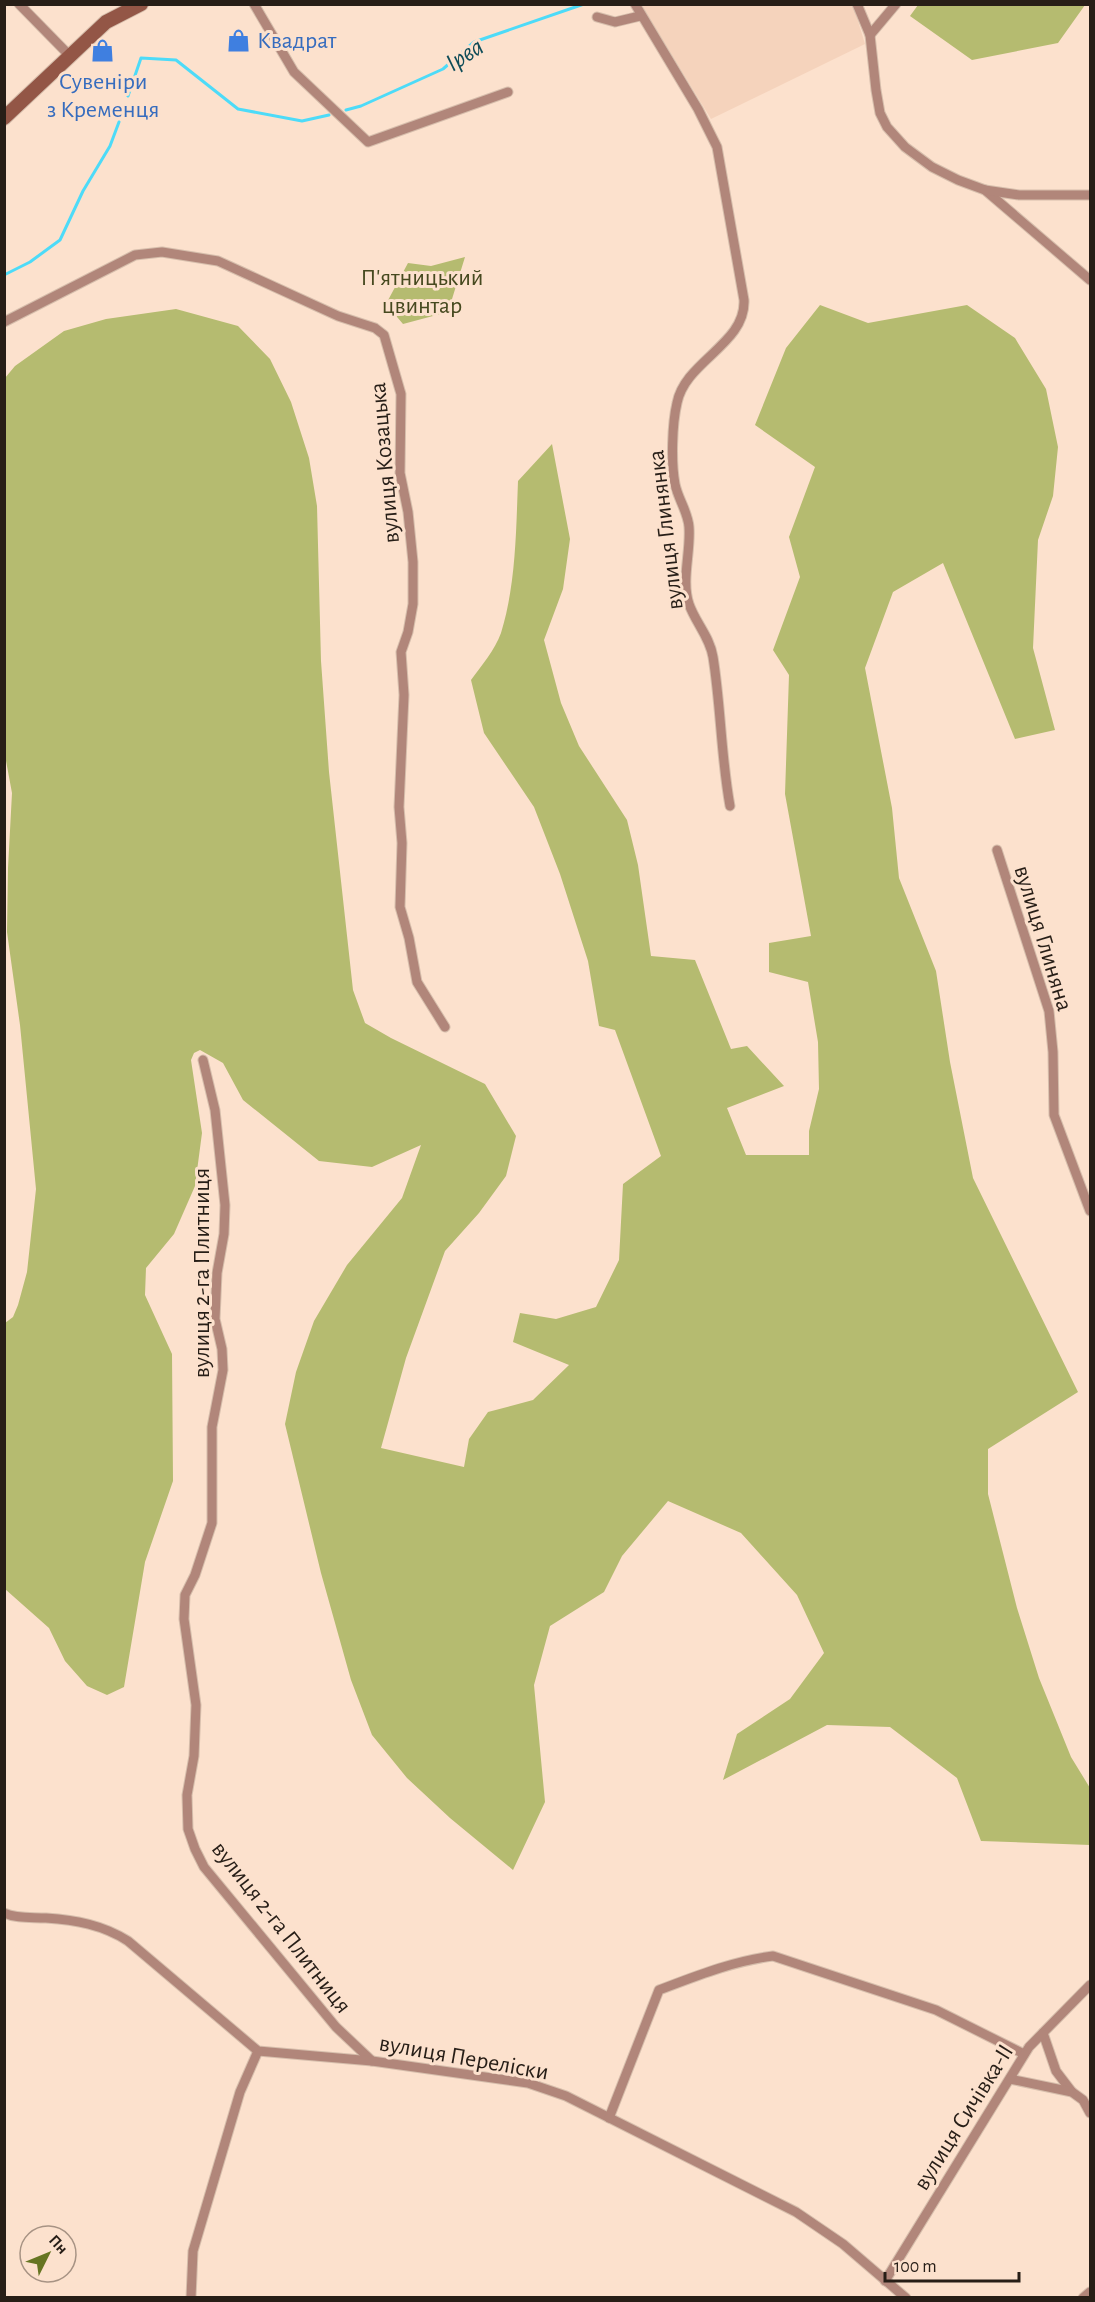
<svg xmlns="http://www.w3.org/2000/svg" width="1095" height="2302" viewBox="0 0 1095 2302" font-family="'Alegreya Sans',sans-serif">
<style>
.built{fill:#f5d3bc}
.green{fill:#b5bb70}
.lines{fill:none;stroke-linecap:round;stroke-linejoin:round}
.stream{stroke:#4ddbf8;stroke-width:3}
.street-casing{stroke:#d6beac;stroke-width:11}
.secondary-casing{stroke:#d6beac;stroke-width:16}
.street{stroke:#b1867a;stroke-width:9}
.secondary{stroke:#935646;stroke-width:14}
.labels{text-anchor:middle;stroke-width:6;stroke-linejoin:round;paint-order:stroke}
.shop-label{font-size:24px;fill:#366cbe;stroke:#fce1cd;text-anchor:start}
.park-label{font-size:24px;fill:#46491f;stroke:#fce1cd}
.street-label{font-size:24px;fill:#271e17;stroke:#fce1cd}
.water-label{font-size:26px;font-style:italic;fill:#0e4c58;stroke:#fce1cd}
</style>
<rect width="100%" height="100%" fill="#fce1cd"/>
<!-- built -->
<path class="built" d="M643,4L853,5L865,44L711,119L643,8Z"/>
<!-- green -->
<g class="green">
<path d="M918,5V4L1085,5L1058,43L972,60L910,16Z"/>
<path d="M465,257L448,312L403,324L386,304L408,263L431,266Z"/>
<path d="M820,305L868,323L967,305L1015,338L1046,389L1058,447L1053,496L1038,540L1033,648L1055,730L1015,739L943,563L893,592L865,668L892,808L899,878L936,971L950,1062L973,1178L1078,1392L988,1449V1494L1017,1608L1039,1678L1071,1757L1090,1788V1845L981,1841L957,1778L890,1727L827,1725L723,1780L737,1734L790,1699L824,1653L797,1595L741,1533L668,1501L622,1556L604,1592L550,1626L534,1685L545,1802L513,1870L450,1818L407,1778L372,1735L351,1680L321,1573L285,1424L296,1372L314,1321L347,1265L402,1198L421,1145L372,1167L319,1161L243,1100L223,1063L200,1050L194,1053L191,1060L202,1133L195,1186L174,1234L146,1268L145,1295L172,1354L173,1481L145,1562L124,1687L107,1695L87,1686L65,1661L49,1628L5,1589V1323L13,1317L18,1305L27,1272L36,1189L20,1025L7,932L8,868L12,793L4,750L5,378L15,366L64,331L106,319L176,309L238,326L270,359L291,402L309,458L317,506L321,661L329,772L353,990L365,1023L391,1038L485,1084L516,1136L506,1176L479,1213L445,1251L406,1358L381,1448L464,1467L469,1439L488,1412L533,1400L569,1365L513,1342L520,1313L556,1319L596,1307L619,1260L623,1184L661,1156L615,1030L599,1026L588,961L560,874L534,807L484,733L471,680C481,666 495,650 501,633C516,584 516,532 518,481L552,444L570,539L563,589L544,640L561,703L579,746L627,820L638,865L651,956L695,960L731,1049L747,1046L784,1086L727,1108L746,1155H809V1131L819,1089L818,1042L808,982L769,972V943L811,936L785,794L789,675L773,650L800,577L789,537L815,467L755,425L786,348Z"/>
</g>
<g class="lines">
<!-- stream -->
<g class="stream">
<path d="M128,96L141,58L176,60L238,109L302,121L329,115"/>
<path d="M346,110L361,106L443,69L474,42L584,4"/>
<path d="M4,275L30,262L60,240L83,191L110,146L119,122"/>
</g>
<defs>
<g id="street">
<path d="M19,4L70,56"/>
<path d="M254,4L294,72L368,142L508,92"/>
<path d="M635,4L698,109L717,147L744,300C746,344 685,361 677,403C672,424 671,463 675,484C678,499 688,512 689,527C691,552 681,580 689,604C695,622 710,637 713,657C721,707 721,757 730,806"/>
<path d="M857,4L870,35L876,90L880,113L887,127L905,147L932,167L958,180L985,190L1090,280"/>
<path d="M597,17L615,22L640,16"/>
<path d="M870,35L896,4"/>
<path d="M985,190L1019,195H1090"/>
<path d="M4,322L135,255L162,252L218,261L338,316L375,328L384,335L401,394L400,473L408,512L413,562V604L408,632L401,652L404,695L399,807L402,843L400,907L409,938L417,982L445,1027"/>
<path d="M997,850L1049,1011L1053,1052L1054,1115L1090,1211"/>
<path d="M203,1060L215,1110L225,1205L224,1234L217,1273L215,1319L222,1349L223,1370L212,1427V1523L195,1575L185,1595L184,1619L196,1705L194,1756L187,1795L188,1829L195,1849L204,1867L336,2027L372,2061"/>
<path d="M4,1913C17,1919 32,1917 46,1918C76,1920 103,1925 128,1941L258,2051L372,2061L528,2083L566,2096L796,2212L843,2244L906,2298"/>
<path d="M1043,2033L1056,2071L1072,2092"/>
<path d="M1010,2079L1072,2092L1083,2100L1090,2113"/>
<path d="M609,2118L659,1990C696,1976 733,1961 773,1956L936,2010L1024,2054"/>
<path d="M885,2281L1029,2047L1090,1985"/>
<path d="M191,2298L193,2251L240,2092L258,2051"/>
<path d="M1083,2298L1090,2292"/>
</g>
<path id="secondary" d="M4,118L106,22L141,4"/>
</defs>
<!-- street casing -->
<use href="#street" class="street-casing"/>
<!-- secondary casing -->
<use href="#secondary" class="secondary-casing"/>
<!-- street -->
<use href="#street" class="street"/>
<!-- secondary -->
<use href="#secondary" class="secondary"/>
</g>
<!-- icons -->
<defs>
<symbol id="shop-bare" viewBox="-9 -9 18 18"><path d="M-5-2.5h2.3a2.7 3.5 0 0 1 5.4 0H5L5.5 6h-11ZM-1.5-2.5h3a1.5 2.3 0 0 0-3 0Z" fill="#3f7fe0" stroke="#fce1cd" stroke-width="2.5" paint-order="stroke"/></symbol>
</defs>
<g fill-rule="evenodd">
<use href="#shop-bare" x="222" y="24" width="33" height="33"/>
<use href="#shop-bare" x="86" y="34" width="33" height="33"/>
</g>
<g class="labels">
<!-- shop labels -->
<g class="shop-label">
<text x="257" y="48">Квадрат</text>
<text x="103" y="89" text-anchor="middle">Сувеніри<tspan x="103" dy="28">з Кременця</tspan></text>
</g>
<!-- park labels -->
<g class="park-label">
<text x="422" y="285">П'ятницький<tspan x="422" dy="28">цвинтар</tspan></text>
</g>
<!-- street labels -->
<g class="street-label">
<text transform="translate(384 463) rotate(-95)" y="8">вулиця Козацька</text>
<text transform="translate(665 530) rotate(-97)" y="8">вулиця Глинянка</text>
<text transform="translate(1044 938) rotate(73)" y="8">вулиця Глиняна</text>
<text transform="translate(201 1273) rotate(-90)" y="8">вулиця 2-га Плитниця</text>
<text transform="translate(282 1927) rotate(52)" y="8">вулиця 2-га Плитниця</text>
<text transform="translate(464 2057) rotate(10)" y="8">вулиця Переліски</text>
<text transform="translate(963 2117) rotate(-58)" y="8">вулиця Сичівка-II</text>
</g>
<!-- water labels -->
<g class="water-label">
<text transform="translate(464 54) rotate(-33)" y="9">Ірва</text>
</g>
</g>
<!-- border -->
<rect width="1095" height="2302" fill="none" stroke="#271e17" stroke-width="12"/>
<!-- north arrow -->
<g transform="translate(48 2254) rotate(47)"><circle r="28" fill="#fce1cd" stroke="#a79384" stroke-width="1.5"/>
<path d="M0-4.5L10 22L0 15L-10 22Z" fill="#667522"/>
<text y="-9" font-size="16" font-weight="bold" text-anchor="middle" fill="#271e17">Пн</text>
</g>
<!-- scale -->
<path d="M885 2272v9h134v-9" fill="none" stroke="#271e17" stroke-width="3"/>
<text x="894" y="2272" font-size="18" fill="#271e17" stroke="#fce1cd" stroke-width="4.5" paint-order="stroke">100 m</text>
</svg>
